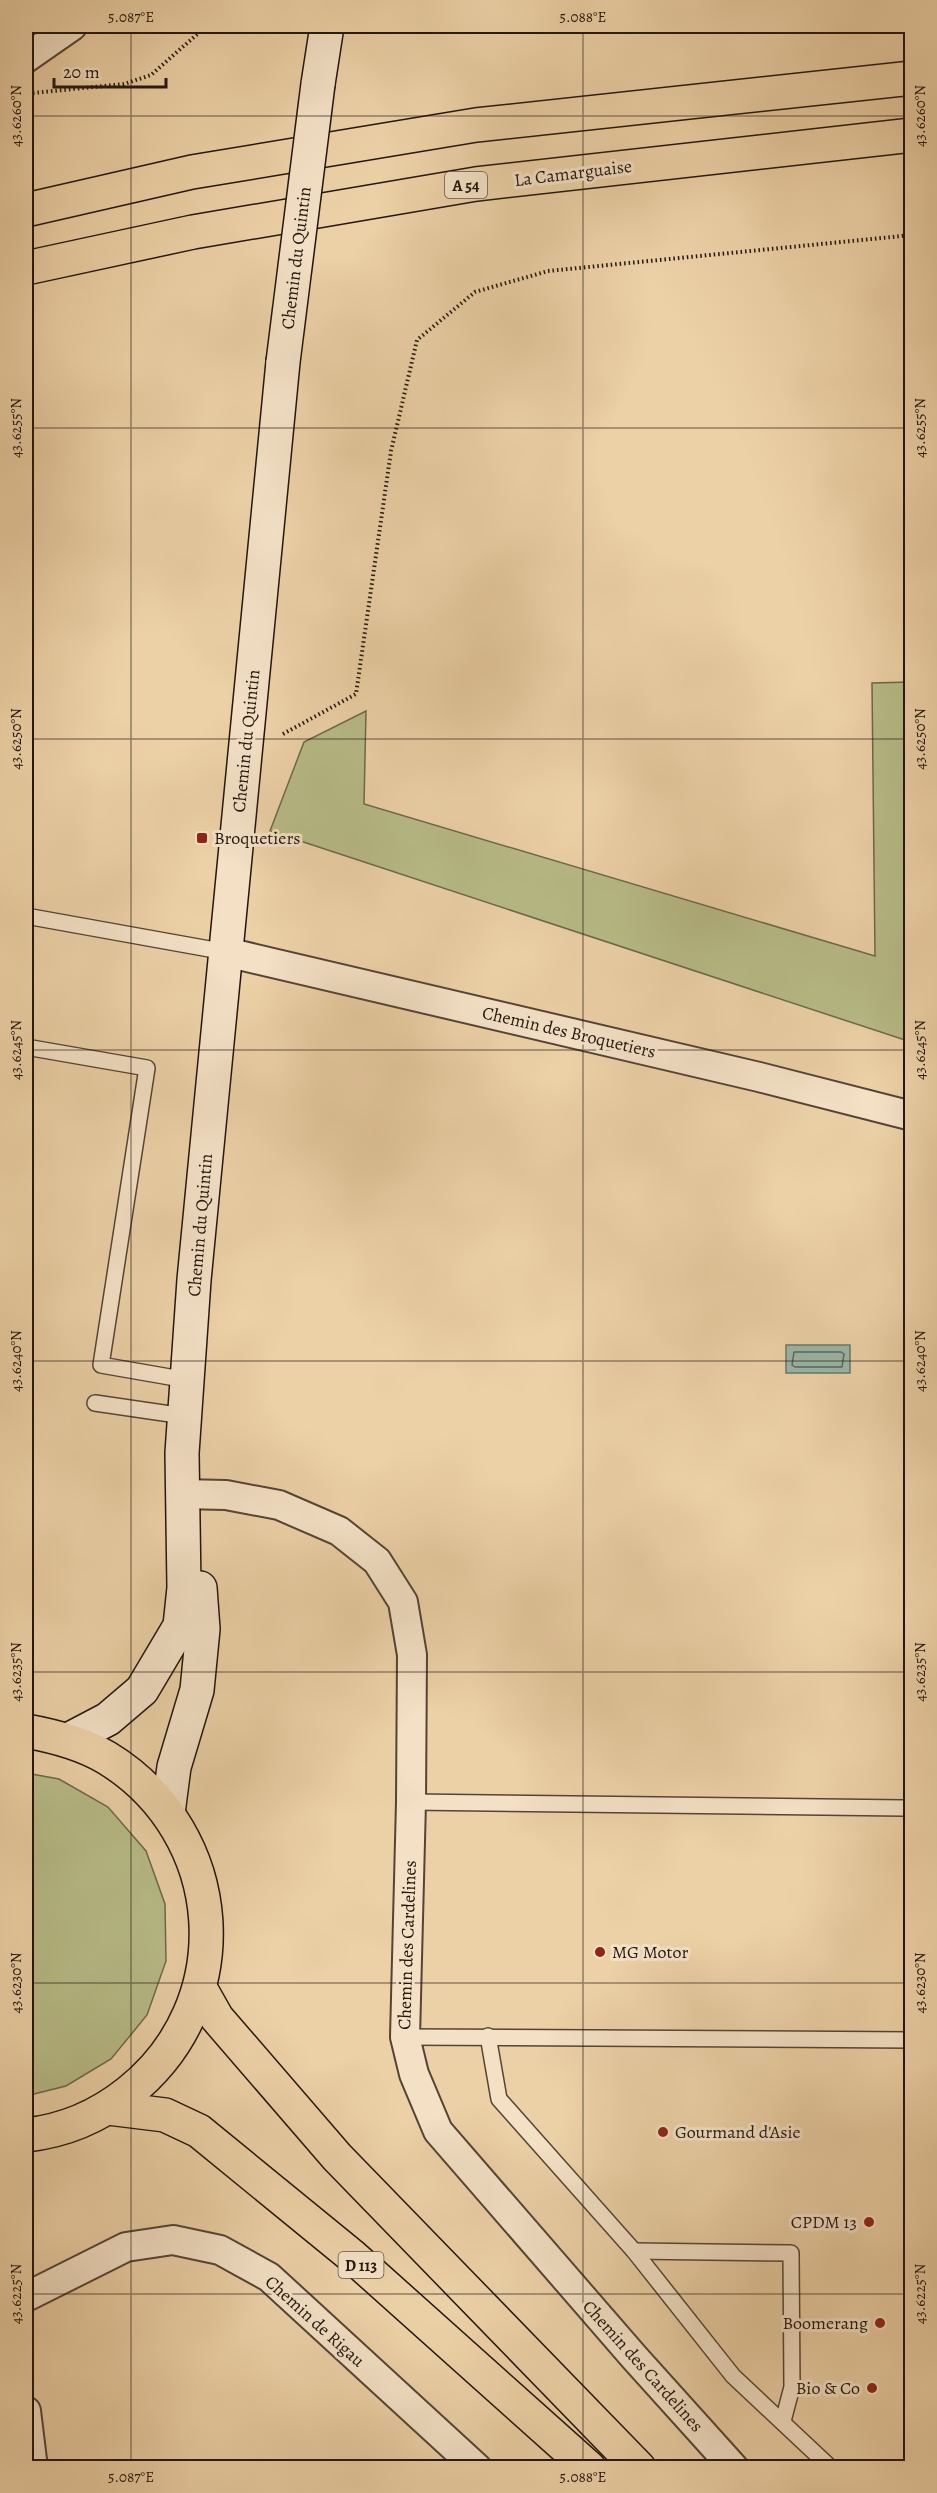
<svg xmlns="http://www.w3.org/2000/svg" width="937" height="2493" viewBox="0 0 937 2493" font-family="Alegreya,serif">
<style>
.green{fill:#b7bb87;stroke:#6c684b;stroke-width:1.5}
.water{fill:#99b7a8;stroke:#69776b;stroke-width:1.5}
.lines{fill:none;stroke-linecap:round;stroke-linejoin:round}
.shore{stroke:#5e665c;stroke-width:1.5}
.lane-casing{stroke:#544435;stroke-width:18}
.street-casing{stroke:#544435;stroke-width:32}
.secondary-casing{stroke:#22160f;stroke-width:36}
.primary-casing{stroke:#22160f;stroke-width:36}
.highway-casing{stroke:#22160f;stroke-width:36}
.path{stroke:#22160f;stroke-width:4;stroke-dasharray:1.5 3;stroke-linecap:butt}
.lane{stroke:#f3e0c5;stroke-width:15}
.street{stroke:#f3e0c5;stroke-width:28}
.secondary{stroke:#f3e0c5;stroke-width:33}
.primary{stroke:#ecd0a6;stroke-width:33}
.highway{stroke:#ecd0a6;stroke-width:33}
.secondary-bridge-casing{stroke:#22160f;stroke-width:36;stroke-linecap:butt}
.secondary-bridge{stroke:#f3e0c5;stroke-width:33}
.ticks{fill:none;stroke:#22160f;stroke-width:1.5;stroke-opacity:0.45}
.poi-dot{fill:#8f2418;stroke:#f3e0c5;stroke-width:2}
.labels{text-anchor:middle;stroke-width:6;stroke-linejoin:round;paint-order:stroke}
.shield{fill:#f3e0c5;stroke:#615346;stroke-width:1.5}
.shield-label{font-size:16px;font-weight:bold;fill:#22160f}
.street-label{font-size:18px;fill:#22160f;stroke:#f3e0c5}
.poi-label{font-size:18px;fill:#22160f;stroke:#f3e0c5;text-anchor:start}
.neatline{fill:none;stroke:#22160f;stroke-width:2}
.ticks-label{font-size:15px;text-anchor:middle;fill:#22160f}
</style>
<rect width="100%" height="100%" fill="#ecd0a6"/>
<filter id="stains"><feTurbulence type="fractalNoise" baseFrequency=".00333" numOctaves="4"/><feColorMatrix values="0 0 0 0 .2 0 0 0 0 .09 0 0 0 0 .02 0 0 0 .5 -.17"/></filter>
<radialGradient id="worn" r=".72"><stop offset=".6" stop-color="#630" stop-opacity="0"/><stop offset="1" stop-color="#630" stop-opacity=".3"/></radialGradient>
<!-- green -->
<g class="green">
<path d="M911,682V1042L270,831L304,742L366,711L364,804L875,956L872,683Z"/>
<path d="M26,1773L59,1779L108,1807L146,1851L165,1904L166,1961L147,2015L111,2059L66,2086L26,2096Z"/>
</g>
<!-- water -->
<rect class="water" x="786" y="1345" width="64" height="28"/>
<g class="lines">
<!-- shore -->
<path class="shore" d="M841,1352L844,1354L842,1367H795L792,1365L794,1352Z"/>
<defs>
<g id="lane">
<path d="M26,916L226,952"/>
<path d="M26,1047L147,1068L101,1365L187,1380"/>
<path d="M95,1403L184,1416"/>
<path d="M411,1802L904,1808"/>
<path d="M488,2036L499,2099L634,2251L733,2376L831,2468"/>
<path d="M405,2037L912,2040"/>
<path d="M634,2251L791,2253L792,2387L783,2421"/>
</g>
<g id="street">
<path d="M26,58L72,26"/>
<path d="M226,952L759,1077L912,1116"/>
<path d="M181,1494L226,1495L279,1505L339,1531L377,1561L403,1602L412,1655L411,1802L405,2037L414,2074L438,2131L634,2357L734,2468"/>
<path d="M26,2297L126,2247L173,2240L220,2250L269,2277L477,2468"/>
<path d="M26,2411L33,2468"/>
</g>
<g id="secondary">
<path d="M318,84L327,26"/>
<path d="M68,1740L108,1719L142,1690L180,1626L184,1588L182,1453L194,1280L283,362"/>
<path d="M168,1813L174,1767L197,1690L203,1629L200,1588"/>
</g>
<g id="primary">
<path d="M26,1731C54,1736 82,1743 107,1758C229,1833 241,2003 129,2092C99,2116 64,2131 26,2135"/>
<path d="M200,1988L217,2018L337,2157L639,2468"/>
<path d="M108,2108L165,2115L199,2131L352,2256L589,2468"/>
</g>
<g id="highway">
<path d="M26,210L192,172L476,125L912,78"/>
<path d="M26,268L193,232L476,184L912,135"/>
</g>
</defs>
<!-- lane casing -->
<use href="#lane" class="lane-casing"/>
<!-- street casing -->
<use href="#street" class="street-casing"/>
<!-- secondary casing -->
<use href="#secondary" class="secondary-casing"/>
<!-- primary casing -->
<use href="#primary" class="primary-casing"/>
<!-- highway casing -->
<use href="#highway" class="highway-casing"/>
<!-- path -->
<g class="path">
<path d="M33,93L124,84L151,75L203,29V26"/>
<path d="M283,734L356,694L391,451L417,340L475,292L548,271L912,235"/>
</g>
<!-- lane -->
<use href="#lane" class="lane"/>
<!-- street -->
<use href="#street" class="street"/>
<!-- secondary -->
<use href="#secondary" class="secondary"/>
<!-- primary -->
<use href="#primary" class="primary"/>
<!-- highway -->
<use href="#highway" class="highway"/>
<defs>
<path id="secondary-bridge" d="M283,362L318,84"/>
</defs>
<!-- secondary-bridge casing -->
<use href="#secondary-bridge" class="secondary-bridge-casing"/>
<!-- secondary-bridge -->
<use href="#secondary-bridge" class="secondary-bridge"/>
</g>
<!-- ticks -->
<path class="ticks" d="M131,26V2468M583,26V2468M26,116H912M26,428H912M26,739H912M26,1050H912M26,1361H912M26,1672H912M26,1983H912M26,2294H912"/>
<!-- markers -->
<g class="poi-dot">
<rect x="196" y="832" width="12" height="12" rx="3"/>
<circle cx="600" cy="1952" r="6"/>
<circle cx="663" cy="2132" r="6"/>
<circle cx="869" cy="2222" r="6"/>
<circle cx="880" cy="2323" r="6"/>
<circle cx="872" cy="2388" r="6"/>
</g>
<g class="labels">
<!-- shield labels -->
<g class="shield">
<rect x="445" y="172" width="42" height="26" rx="4.5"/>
<rect x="338.5" y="2252" width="45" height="26" rx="4.5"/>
</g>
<g class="shield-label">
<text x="466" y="191">A 54</text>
<text x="361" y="2271">D 113</text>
</g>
<!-- street labels -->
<g class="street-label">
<text transform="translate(573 173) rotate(-7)" y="6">La Camarguaise</text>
<text transform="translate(296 258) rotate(-83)" y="6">Chemin du Quintin</text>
<text transform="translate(246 741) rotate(-84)" y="6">Chemin du Quintin</text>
<text transform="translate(569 1032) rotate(13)" y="6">Chemin des Broquetiers</text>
<text transform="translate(200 1225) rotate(-85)" y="6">Chemin du Quintin</text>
<text transform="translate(407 1945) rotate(-88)" y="6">Chemin des Cardelines</text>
<text transform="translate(315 2321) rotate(42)" y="6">Chemin de Rigau</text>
<text transform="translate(643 2366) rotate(48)" y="6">Chemin des Cardelines</text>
</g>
<!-- poi labels -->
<g class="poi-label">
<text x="214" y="844">Broquetiers</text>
<text x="612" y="1958">MG Motor</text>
<text x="675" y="2138">Gourmand d'Asie</text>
<text x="857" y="2228" text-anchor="end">CPDM 13</text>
<text x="868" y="2329" text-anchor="end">Boomerang</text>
<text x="860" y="2394" text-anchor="end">Bio &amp; Co</text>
</g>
</g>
<!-- margin -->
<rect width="937" height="2493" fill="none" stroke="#ecd0a6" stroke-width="66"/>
<!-- scale -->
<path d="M54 78v9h112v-9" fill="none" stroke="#22160f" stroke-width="3"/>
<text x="63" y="78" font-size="18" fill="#22160f" stroke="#f3e0c5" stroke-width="4.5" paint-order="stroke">20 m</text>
<rect x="33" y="33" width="871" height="2427" class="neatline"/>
<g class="ticks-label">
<text x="131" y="22">5.087°E</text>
<text x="583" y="22">5.088°E</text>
<text transform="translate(16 116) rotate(-90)" y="5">43.6260°N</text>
<text transform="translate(920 116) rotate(-90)" y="5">43.6260°N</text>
<text transform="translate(16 428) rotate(-90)" y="5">43.6255°N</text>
<text transform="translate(920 428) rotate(-90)" y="5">43.6255°N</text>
<text transform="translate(16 739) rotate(-90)" y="5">43.6250°N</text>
<text transform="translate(920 739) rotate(-90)" y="5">43.6250°N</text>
<text transform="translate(16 1050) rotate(-90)" y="5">43.6245°N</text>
<text transform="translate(920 1050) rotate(-90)" y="5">43.6245°N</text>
<text transform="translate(16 1361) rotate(-90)" y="5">43.6240°N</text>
<text transform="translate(920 1361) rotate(-90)" y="5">43.6240°N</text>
<text transform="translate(16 1672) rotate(-90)" y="5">43.6235°N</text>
<text transform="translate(920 1672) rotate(-90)" y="5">43.6235°N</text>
<text transform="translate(16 1983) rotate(-90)" y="5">43.6230°N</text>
<text transform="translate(920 1983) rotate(-90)" y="5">43.6230°N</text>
<text transform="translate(16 2294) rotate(-90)" y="5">43.6225°N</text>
<text transform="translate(920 2294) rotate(-90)" y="5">43.6225°N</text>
<text x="131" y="2482">5.087°E</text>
<text x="583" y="2482">5.088°E</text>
</g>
<rect width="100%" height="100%" filter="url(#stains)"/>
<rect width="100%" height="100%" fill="url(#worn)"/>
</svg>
